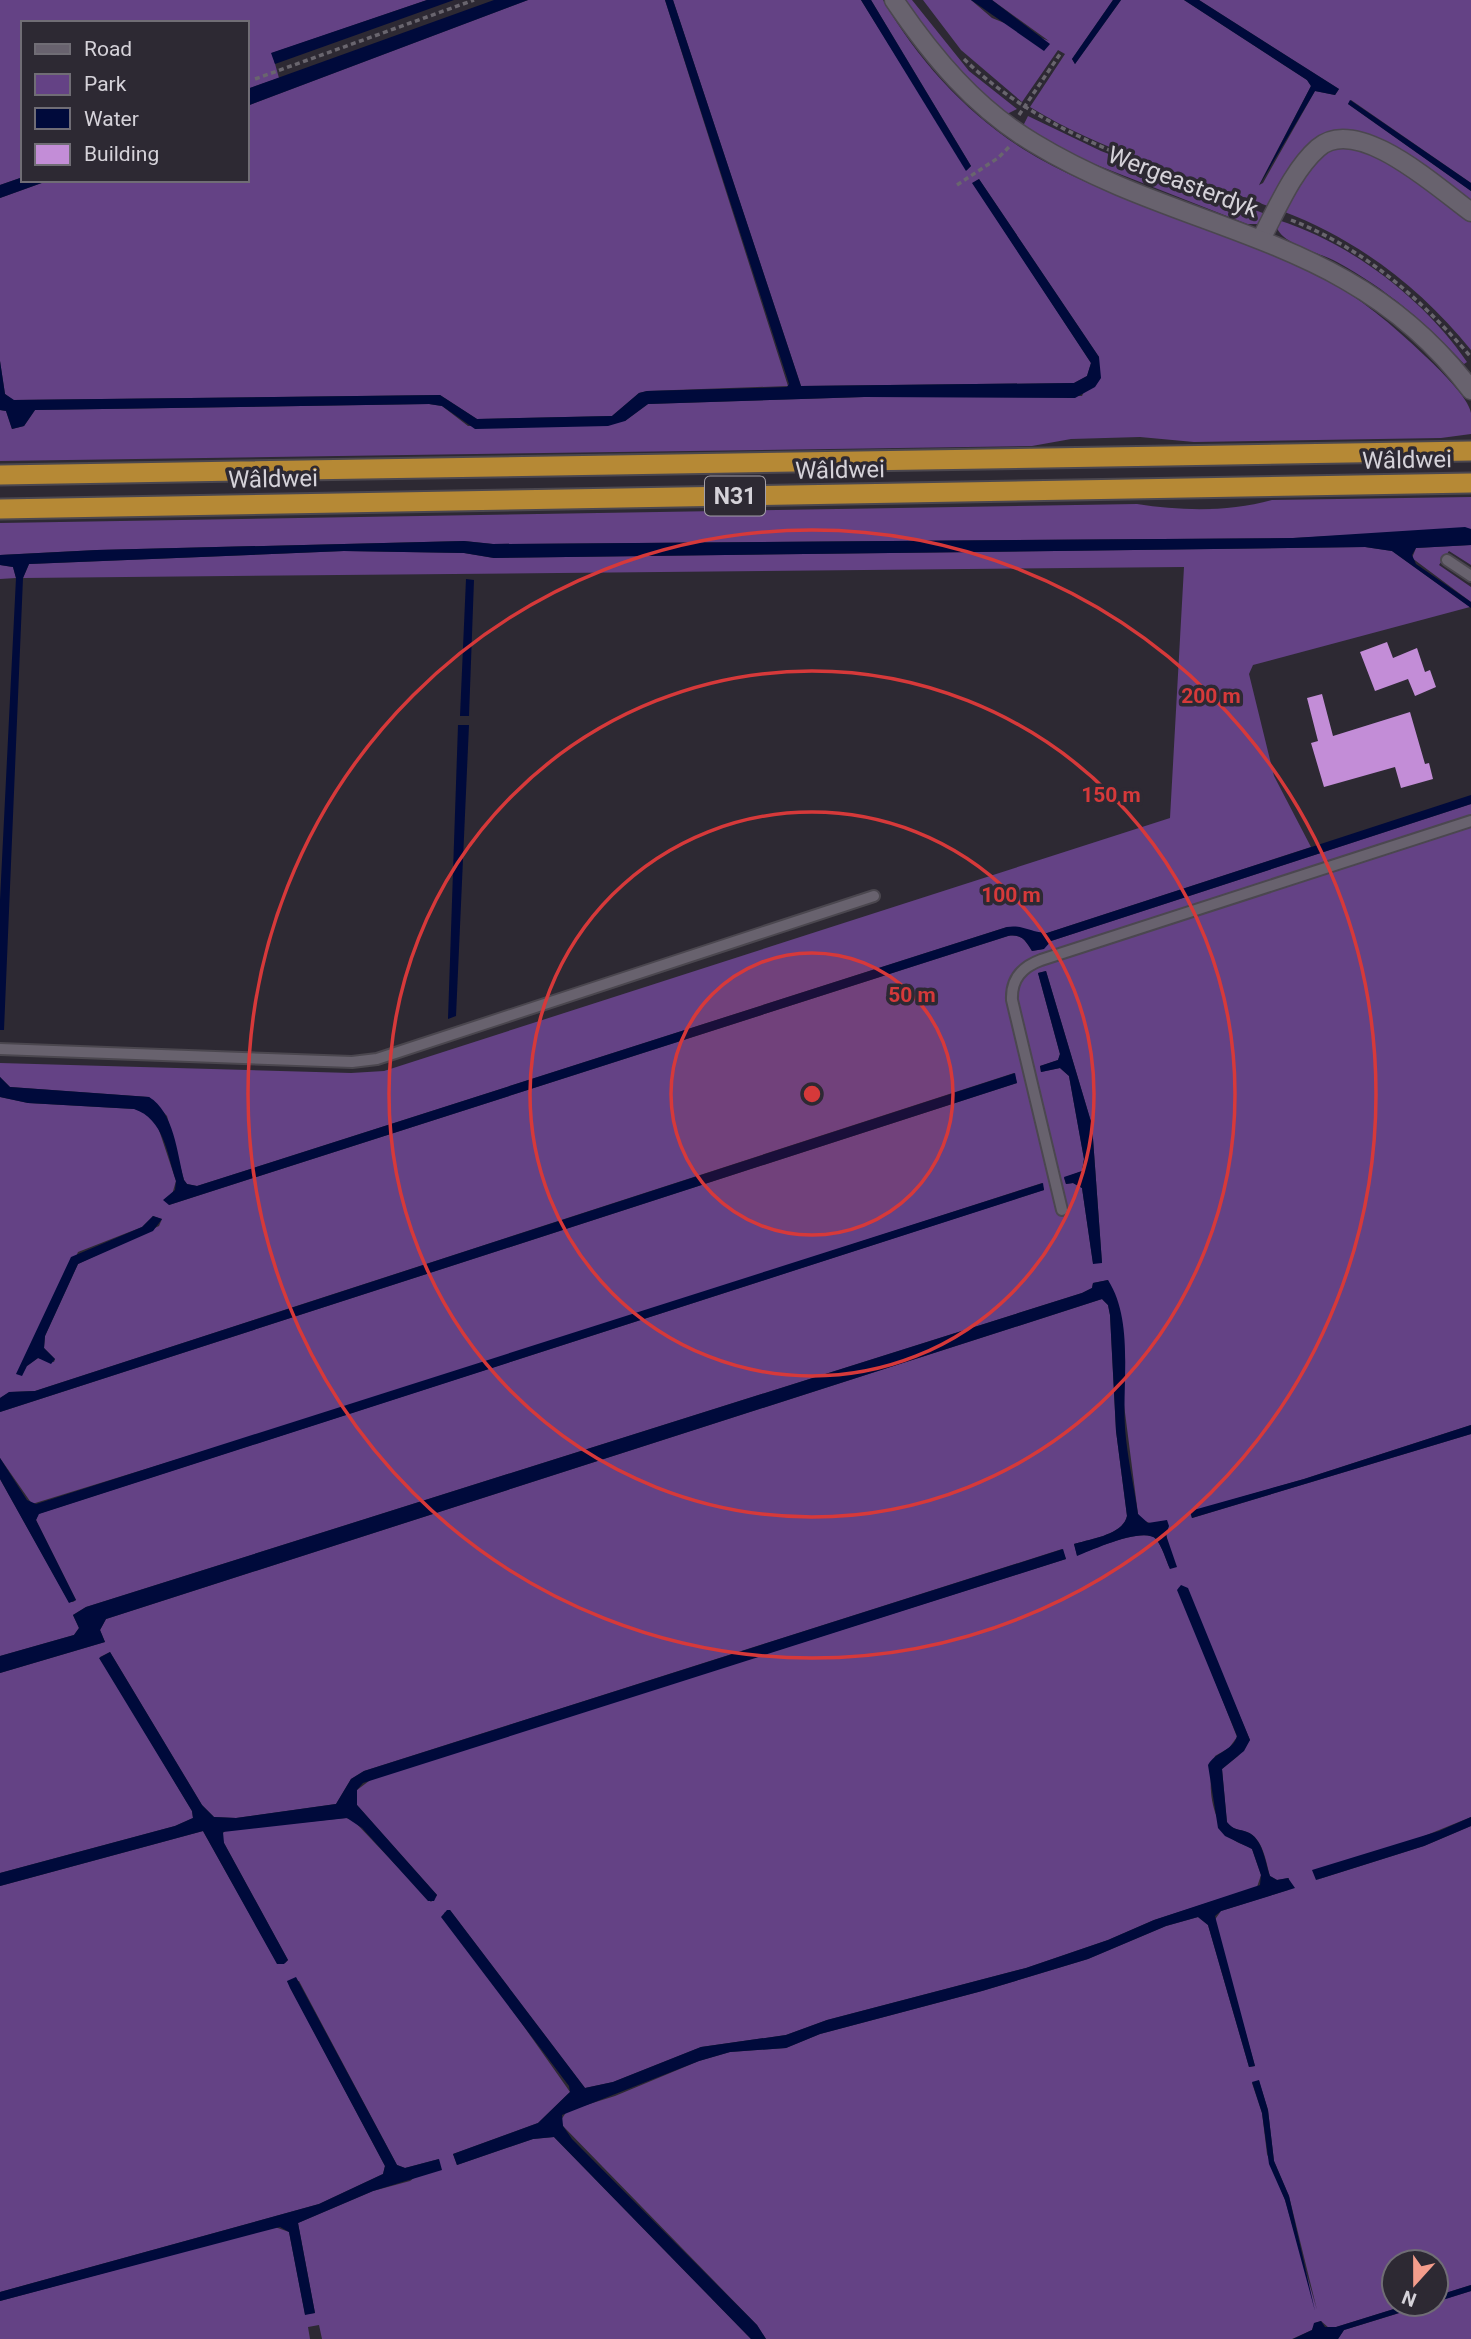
<svg xmlns="http://www.w3.org/2000/svg" width="1471" height="2339" viewBox="0 0 1471 2339" font-family="Roboto,sans-serif">
<style>
.green{fill:#644285;fill-rule:evenodd}
.water{fill:#000a3b}
.building{fill:#c38dd7}
.lines{fill:none;stroke-linecap:round;stroke-linejoin:round}
.service-casing{stroke:#4b474f;stroke-width:14}
.minor-casing{stroke:#4b474f;stroke-width:21}
.tertiary-casing{stroke:#4b474f;stroke-width:21}
.trunk-casing{stroke:#4b474f;stroke-width:23}
.path{stroke:#69656e;stroke-width:3.5;stroke-dasharray:5 3.5;stroke-linecap:butt}
.service{stroke:#68626e;stroke-width:10}
.minor{stroke:#68626e;stroke-width:18}
.tertiary{stroke:#68626e;stroke-width:18}
.trunk{stroke:#b68935;stroke-width:19}
.ring{fill:none;stroke:#d6393a;stroke-width:3.5}
.labels{text-anchor:middle;stroke-width:7;stroke-linejoin:round;paint-order:stroke}
.shield{fill:#2d2933;stroke:#a39fa7;stroke-width:2}
.shield-label{font-size:23px;font-weight:bold;fill:#d5d2d9}
.street-label{font-size:24px;fill:#d5d2d9;stroke:#2d2933}
.centre{fill:#d6393a;stroke:#2d2933;stroke-width:3.5}
.ring-label{font-size:21px;text-anchor:middle;font-weight:bold;fill:#d6393a;stroke:#2d2933;stroke-width:7;stroke-linejoin:round;paint-order:stroke}
</style>
<rect width="100%" height="100%" fill="#2d2933"/>
<!-- green -->
<g class="green">
<path d="M0,0H427L272,53L279,78L247,89V23H23V177L0,185Z"/>
<path d="M528,0H665L788,386L647,391L639,393L612,416L477,419L440,395L13,400L5,394L0,361V198L50,180H247V106Z"/>
<path d="M673,0H861L967,170L971,166L871,0H883C917,59 965,112 1023,149C1115,206 1225,226 1320,276C1359,297 1393,325 1425,356C1437,367 1469,398 1471,413C1471,420 1471,428 1471,434L1441,438L1194,442L1140,437L1071,439L1032,446L0,461V410L6,411L12,429L24,426L35,410L429,404L442,406L468,426L625,421L648,404L864,397L1082,396L1099,357L979,179L973,183L1091,363L1087,376L1074,383L801,386Z"/>
<path d="M905,0H912L969,71L1017,109L1007,114C966,85 933,42 905,0Z"/>
<path d="M923,0H971L992,18L1049,41L992,0H1113L1072,59L1075,64L1121,0H1184L1307,80L1311,86L1259,185L1263,183L1315,91L1335,95L1339,89L1199,0H1471V183L1351,100L1348,104L1471,191V208L1333,134L1273,208C1197,179 1099,150 1030,107L1065,54L1058,50L1022,102L961,50Z"/>
<path d="M1028,116L1101,151L1268,215L1258,224H1247L1084,160L1023,126Z"/>
<path d="M1337,143L1384,156L1471,218V350C1421,288 1357,239 1282,211L1311,163Z"/>
<path d="M1278,220C1351,243 1424,299 1467,362L1464,364C1428,324 1385,288 1337,262C1321,253 1284,245 1277,228Z"/>
<path d="M1471,497V529L1293,538L493,544L464,541L97,550L0,555V523L1137,504C1182,511 1228,512 1272,500Z"/>
<path d="M1471,545V565L1449,551L1439,565L1471,587V602L1412,558L1416,548Z"/>
<path d="M1365,547L1392,551L1470,607L1253,665L1249,674L1274,776L1311,847L1047,933C1033,933 1021,927 1007,927L197,1186L187,1184L184,1180L167,1116L149,1097L10,1087L0,1077V1063L351,1073L384,1071L1170,818L1184,567L23,578L29,564L344,551L464,553L494,558Z"/>
<path d="M0,565L13,567L16,578L0,579Z"/>
<path d="M1471,804V818L1027,961C1002,980 1004,995 1019,1019C1017,996 1015,981 1035,967L1471,824V1425L1304,1479L1190,1512L1192,1518L1471,1434V1817L1316,1880L1424,1846L1471,1826V2285L1436,2296V2262H1394V2304H1410L1336,2327L1329,2328L1321,2321L1315,2323L1312,2330L1292,2339H766L757,2325L563,2126L561,2120L567,2111L615,2096L699,2061L730,2052L786,2048L820,2034L982,1991L1088,1959L1166,1926L1198,1917L1208,1925L1249,2067L1255,2066L1214,1921L1221,1911L1288,1890L1289,1878L1277,1880L1270,1876C1266,1862 1263,1838 1247,1832C1239,1829 1233,1830 1227,1823L1222,1769L1238,1756L1250,1740L1206,1636L1178,1587L1237,1737L1229,1748L1215,1756C1206,1782 1210,1825 1237,1842C1242,1845 1247,1845 1252,1849L1261,1875L1257,1887L1154,1920L1108,1940L1026,1968L827,2020L786,2035L701,2047L613,2082L585,2088L450,1910L444,1913L570,2092L538,2123L453,2154L457,2165L533,2139L554,2137L751,2339H322L319,2325L308,2327L310,2339H0V2301L275,2227L289,2232L305,2314L315,2313L298,2223L373,2191L410,2181L439,2159L405,2168L397,2165L299,1981H287L385,2166L383,2174L319,2204L0,2292V1886L203,1831L277,1963H285L288,1960L224,1843L221,1835L226,1830L346,1818L353,1820L431,1902L437,1895L357,1805V1790L373,1778L1066,1559L1062,1549L364,1771L351,1779L336,1804L236,1818L214,1817L202,1805L110,1652L100,1657L192,1811L193,1818L175,1826L0,1873V1673L105,1642L100,1630L106,1619L1102,1299L1108,1305L1110,1315L1116,1431L1127,1516C1123,1535 1090,1539 1074,1544L1077,1555C1092,1550 1144,1526 1156,1539C1162,1546 1166,1560 1170,1569L1166,1529L1142,1520L1138,1514L1108,1280L1093,1283L1092,1288L1082,1293L86,1607L73,1615L79,1628L74,1635L0,1656V1479L69,1602H73L76,1600L36,1520L38,1514L1044,1190L1042,1183L421,1384L32,1504L0,1458V1412L1017,1083L1014,1073L35,1391L10,1392L0,1398V1097L28,1103L135,1109L146,1113L157,1124L176,1181L169,1205L1008,936C1022,934 1025,940 1032,951L1043,949L1051,941ZM1046,971L1092,1125L1102,1263H1093L1082,1188L1073,1183L1066,1184L1064,1178L1082,1171L1084,1159L1069,1076L1060,1068L1041,1072L1040,1066L1058,1060L1060,1054L1038,973ZM153,1216L162,1219L159,1226L78,1264L45,1336L44,1348L55,1359L54,1362L38,1358L27,1366L78,1252L142,1227ZM1259,2081L1268,2110L1274,2161L1289,2196L1317,2310L1285,2200L1267,2154L1262,2113L1252,2083Z"/>
<path d="M1471,2291V2339H1338L1344,2330Z"/>
</g>
<!-- water -->
<g class="water">
<path d="M427,0H454L275,64L271,53Z"/>
<path d="M494,0H528L247,106V89Z"/>
<path d="M665,0H673L801,386L1074,383L1087,376L1091,363L972,183L979,179L1099,357L1101,378L1095,387L1075,398L864,397L648,404L625,421L608,426L475,429L442,406L429,404L35,410L24,426L12,429L6,411L0,410V361L5,394L14,400L440,395L477,419L612,416L639,393L647,391L787,387L789,384Z"/>
<path d="M861,0H871L971,166L966,171Z"/>
<path d="M971,0H992L1050,44L1044,51Z"/>
<path d="M1113,0H1121L1075,64L1072,59Z"/>
<path d="M1184,0H1199L1339,89L1335,95L1315,91L1259,186L1311,86L1307,80Z"/>
<path d="M1350,100L1471,183V191L1348,104Z"/>
<path d="M23,177V180H50L0,198V185Z"/>
<path d="M1465,527L1471,529V545L1416,548L1412,555L1416,564L1471,602V608L1392,551L1365,547L494,558L464,553L344,551L29,564L23,578L4,1030H0V900L16,578L13,567L0,565V555L97,550L464,541L493,544L1293,538Z"/>
<path d="M466,579L474,580L469,716H460Z"/>
<path d="M458,725H469L456,1016L448,1019Z"/>
<path d="M1471,795V804L1051,941L1044,949L1032,951C1025,940 1022,934 1008,936L169,1205L163,1200L175,1190L176,1181C167,1154 164,1119 134,1109L28,1103L0,1097V1077L10,1087L149,1097C174,1112 177,1153 184,1180L187,1184L197,1186L1007,927C1022,924 1032,933 1047,933Z"/>
<path d="M1046,971L1092,1125L1102,1263L1093,1264L1082,1188L1073,1183L1066,1184L1064,1177L1082,1171L1084,1159L1069,1076L1060,1068L1041,1072L1040,1066L1058,1060L1060,1054L1038,973Z"/>
<path d="M1015,1073L1017,1083L0,1412V1398L9,1392L35,1391Z"/>
<path d="M1043,1183L1044,1190L39,1514L36,1520L76,1600L69,1603L0,1479V1458L27,1500L36,1504Z"/>
<path d="M153,1216L162,1219L153,1231L78,1264L45,1336L44,1348L55,1359L51,1364L38,1358L27,1366L22,1376L16,1374L71,1257L142,1227Z"/>
<path d="M1108,1280C1134,1321 1122,1381 1125,1428C1127,1457 1134,1486 1138,1514L1148,1523L1167,1520L1169,1526L1166,1535L1177,1567L1170,1569C1166,1560 1162,1546 1156,1539C1144,1526 1092,1550 1077,1556L1074,1544C1090,1539 1123,1535 1127,1516L1116,1431L1110,1315L1108,1305L1102,1299L106,1619L100,1630L105,1642L0,1673V1656L74,1635L79,1628L73,1615L86,1607L1082,1293L1092,1288L1093,1283Z"/>
<path d="M1471,1425V1434L1192,1518L1190,1511L1304,1479Z"/>
<path d="M1063,1549L1066,1559L363,1783L357,1790V1805L437,1895L434,1901H428L362,1828L347,1818L223,1832L224,1843L288,1960L284,1964H277L203,1831L0,1886V1873L175,1826L193,1818L192,1811L99,1658L110,1652L202,1805L214,1817L236,1818L336,1804L351,1779L364,1771Z"/>
<path d="M1181,1585L1188,1588L1250,1740L1244,1751L1222,1769L1227,1822C1233,1830 1239,1829 1247,1832C1263,1838 1265,1862 1270,1876L1277,1880L1288,1878L1295,1888L1221,1911L1215,1916L1255,2066L1249,2067L1208,1925L1198,1917L1166,1926L1088,1959L982,1991L820,2034L786,2048L730,2052L699,2061L562,2115L563,2126L572,2139L757,2325L766,2339H751L554,2137L533,2139L457,2165L453,2154L538,2123L570,2092L569,2086L441,1917L447,1910H450L585,2088L613,2082L701,2047L786,2035L827,2020L1026,1968L1108,1940L1154,1920L1260,1885L1261,1875L1252,1849L1225,1836L1218,1828L1208,1765C1215,1752 1233,1751 1237,1736L1177,1590Z"/>
<path d="M1471,1817V1826L1424,1846L1316,1880L1312,1870L1439,1831Z"/>
<path d="M296,1977L397,2165L405,2168L439,2159L442,2170L373,2191L298,2223L315,2313L305,2315L289,2232L280,2227L0,2301V2292L319,2204L383,2174L385,2166L290,1988L287,1981Z"/>
<path d="M1259,2080L1268,2110L1274,2161L1289,2196L1315,2311L1285,2200L1269,2164L1262,2113L1252,2082Z"/>
<path d="M1471,2285V2291L1436,2302V2296Z"/>
<path d="M1410,2304H1428L1344,2330L1338,2339H1293L1312,2330L1314,2323L1321,2321L1325,2327H1336Z"/>
</g>
<!-- building -->
<g class="building">
<path d="M1387,642L1393,658L1417,648L1425,672L1430,670L1436,687L1415,696L1408,679L1375,691L1360,652Z"/>
<path d="M1322,694L1333,736L1410,712L1425,764L1429,763L1433,779L1401,788L1395,767L1324,787L1311,743L1318,741L1307,698Z"/>
</g>
<g class="lines">
<defs>
<g id="service">
<path d="M1447,560L1471,576"/>
<path d="M0,1049L352,1062L377,1059L874,896"/>
<path d="M1062,1210L1012,1000C1011,979 1022,967 1041,960L1471,821"/>
</g>
<path id="minor" d="M1261,239C1277,209 1293,170 1318,148C1357,113 1439,189 1471,212"/>
<path id="tertiary" d="M894,0C932,56 975,108 1034,143C1187,236 1353,232 1471,390"/>
<g id="trunk">
<path d="M0,475L1471,451"/>
<path d="M0,509L1471,483"/>
</g>
</defs>
<!-- service casing -->
<use href="#service" class="service-casing"/>
<!-- minor casing -->
<use href="#minor" class="minor-casing"/>
<!-- tertiary casing -->
<use href="#tertiary" class="tertiary-casing"/>
<!-- trunk casing -->
<use href="#trunk" class="trunk-casing"/>
<!-- path -->
<g class="path">
<path d="M964,59C1044,137 1156,167 1258,207"/>
<path d="M255,79L474,0"/>
<path d="M1019,115L1060,54"/>
<path d="M957,185L998,158L1009,147"/>
<path d="M1291,220C1365,249 1420,298 1471,357"/>
</g>
<!-- service -->
<use href="#service" class="service"/>
<!-- minor -->
<use href="#minor" class="minor"/>
<!-- tertiary -->
<use href="#tertiary" class="tertiary"/>
<!-- trunk -->
<use href="#trunk" class="trunk"/>
</g>
<!-- distance rings -->
<circle cx="812" cy="1094" r="141" fill="#d6393a" fill-opacity=".12"/>
<g class="ring">
<circle cx="812" cy="1094" r="141"/>
<circle cx="812" cy="1094" r="282"/>
<circle cx="812" cy="1094" r="423"/>
<circle cx="812" cy="1094" r="564"/>
</g>
<g class="labels">
<!-- shield labels -->
<rect class="shield" x="705" y="476.5" width="60" height="39" rx="5"/>
<g class="shield-label">
<text x="735" y="504">N31</text>
</g>
<!-- street labels -->
<g class="street-label">
<text transform="translate(1183 182) rotate(21)" y="8">Wergeasterdyk</text>
<text transform="translate(1407 460) rotate(-1)" y="8">Wâldwei</text>
<text transform="translate(840 470) rotate(-1)" y="8">Wâldwei</text>
<text transform="translate(273 479) rotate(-1)" y="8">Wâldwei</text>
</g>
</g>
<circle cx="812" cy="1094" r="10" class="centre"/>
<g class="ring-label">
<text x="1211" y="703">200 m</text>
<text x="1111" y="802">150 m</text>
<text x="1011" y="902">100 m</text>
<text x="912" y="1002">50 m</text>
</g>
<!-- legend -->
<rect x="21" y="21" width="228" height="161" fill="#2d2933" stroke="#706d75" stroke-width="2"/>
<rect x="35" y="44" width="35" height="10" fill="#68626e" stroke="#706d75" stroke-width="2"/>
<text x="84" y="56" font-size="21" fill="#d5d2d9">Road</text>
<rect x="35" y="74" width="35" height="21" fill="#644285" stroke="#706d75" stroke-width="2"/>
<text x="84" y="91" font-size="21" fill="#d5d2d9">Park</text>
<rect x="35" y="108" width="35" height="21" fill="#000a3b" stroke="#706d75" stroke-width="2"/>
<text x="84" y="126" font-size="21" fill="#d5d2d9">Water</text>
<rect x="35" y="144" width="35" height="21" fill="#c38dd7" stroke="#706d75" stroke-width="2"/>
<text x="84" y="161" font-size="21" fill="#d5d2d9">Building</text>
<!-- north arrow -->
<g transform="translate(1415 2283) rotate(201)"><circle r="33" fill="#2d2933" stroke="#706d75" stroke-width="2"/>
<path d="M0-5L12 26L0 18L-12 26Z" fill="#f49d8c"/>
<text y="-10" font-size="19" font-weight="bold" text-anchor="middle" fill="#d5d2d9">N</text>
</g>
</svg>
